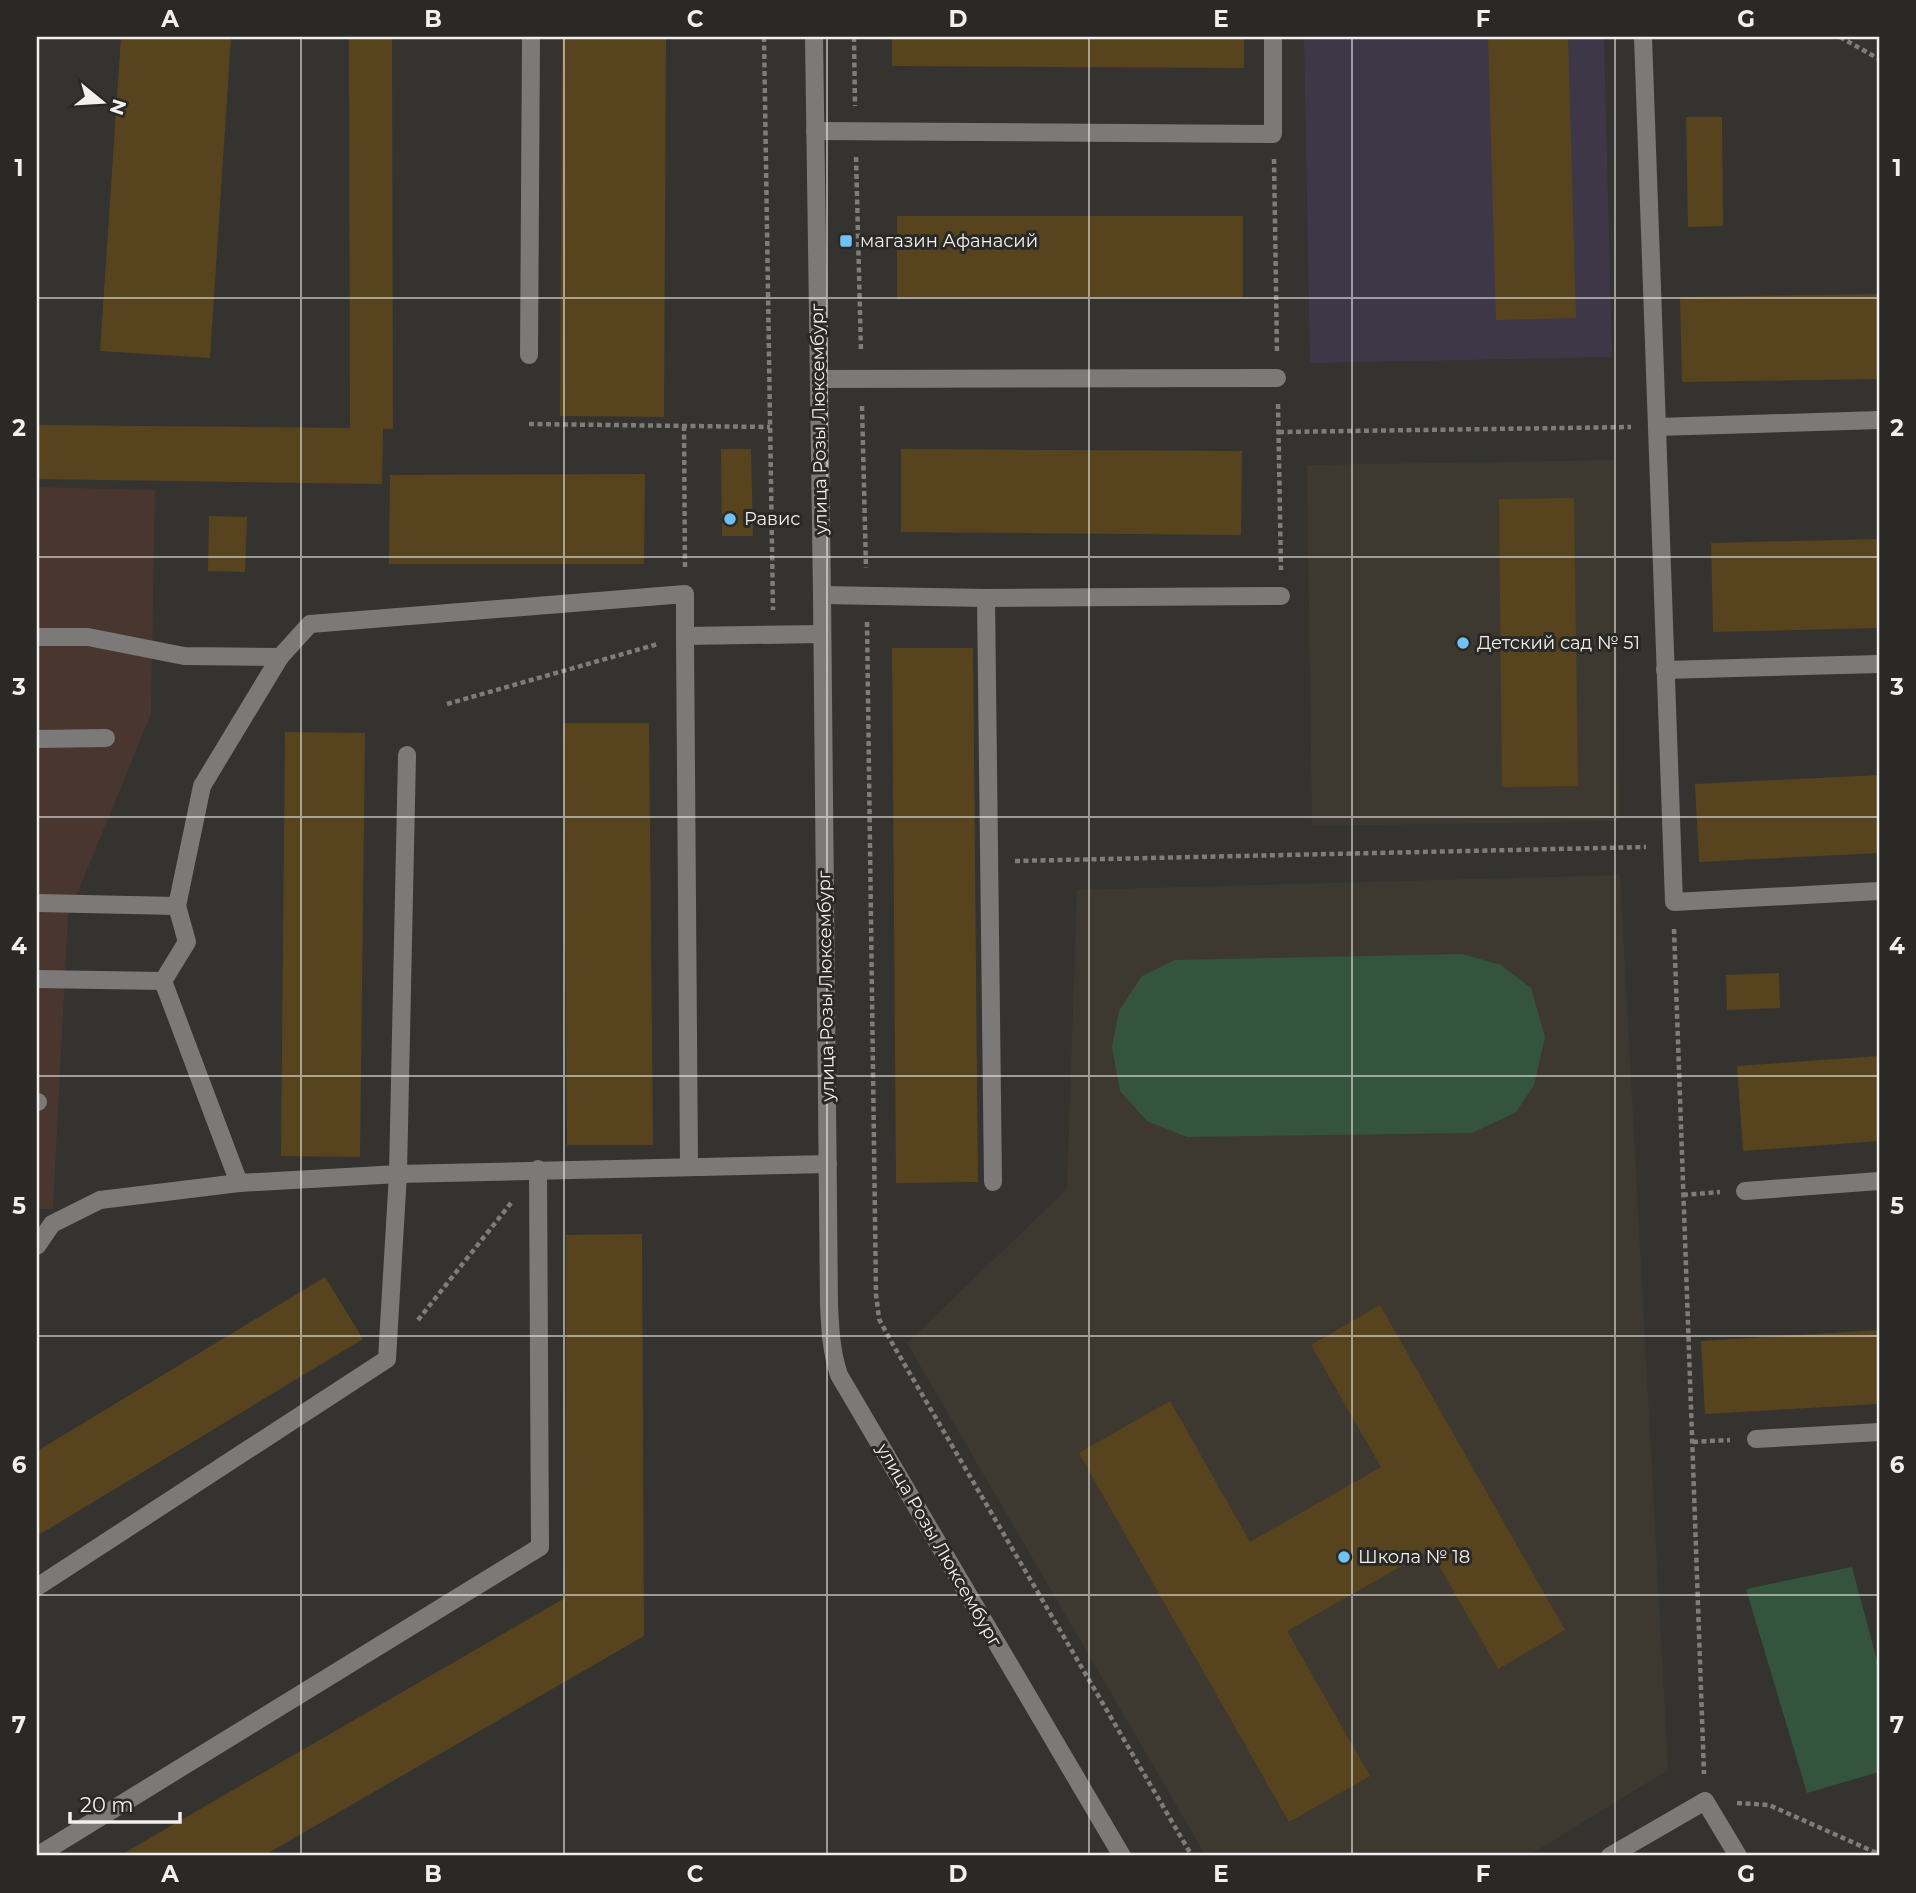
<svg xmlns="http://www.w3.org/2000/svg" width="1916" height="1893" viewBox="0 0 1916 1893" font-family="Montserrat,sans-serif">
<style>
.commercial{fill:#3e3748}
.industrial{fill:#49362f}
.built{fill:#3e3930}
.green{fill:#35543d}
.building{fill:#57441e}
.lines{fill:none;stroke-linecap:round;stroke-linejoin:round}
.path{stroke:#7e7d7a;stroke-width:4.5;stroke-dasharray:5 3.5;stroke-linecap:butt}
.minor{stroke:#7c7a79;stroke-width:18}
.grid{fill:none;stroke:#f1f0ee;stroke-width:2;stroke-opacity:0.55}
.poi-dot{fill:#6fc2f4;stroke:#2a2926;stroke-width:2.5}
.labels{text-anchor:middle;stroke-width:6;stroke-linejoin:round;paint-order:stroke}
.poi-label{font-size:18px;fill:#f1f0ee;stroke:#2a2926;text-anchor:start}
.street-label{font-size:18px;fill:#f1f0ee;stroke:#2a2926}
.neatline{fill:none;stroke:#f1f0ee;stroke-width:2.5}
.grid-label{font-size:23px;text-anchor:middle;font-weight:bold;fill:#f1f0ee}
</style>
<rect width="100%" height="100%" fill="#343330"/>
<!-- commercial -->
<path class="commercial" d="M1304,37H1604L1612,357L1310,363Z"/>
<!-- industrial -->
<path class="industrial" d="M37,487L155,490L151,714L68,916L53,1209H37Z"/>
<!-- built -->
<g class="built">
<path d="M1614,460L1619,821L1312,826L1307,465Z"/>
<path d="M1620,875L1668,1770L1528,1856H1206L907,1343L1067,1189L1077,890Z"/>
</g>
<!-- green -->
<g class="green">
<path d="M1462,954L1501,965L1531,988L1545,1037L1534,1085L1516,1112L1472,1133L1187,1137L1147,1121L1120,1091L1112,1047L1119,1011L1142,976L1175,960Z"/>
<path d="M1852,1567L1879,1668V1772L1807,1793L1746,1589Z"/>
</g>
<!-- building -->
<g class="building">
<path d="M121,37H231L210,358L100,351Z"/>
<path d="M349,37H392L393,429H383L382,484L37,479V425L350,428Z"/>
<path d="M562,37H666L664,417L560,416Z"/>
<path d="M892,37H1244V68L892,66Z"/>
<path d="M1488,37H1568L1576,318L1496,320Z"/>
<path d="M1686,117H1722L1723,226L1688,227Z"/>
<path d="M897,216H1243V298L897,299Z"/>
<path d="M1879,294V379L1682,382L1680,297Z"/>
<path d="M721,449H751L753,536H722Z"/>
<path d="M901,449L1242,451L1241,535L901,532Z"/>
<path d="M645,474L644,564H389L390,475Z"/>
<path d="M1574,498L1578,786L1502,787L1499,499Z"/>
<path d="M209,516L247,517L245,572L208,571Z"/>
<path d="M1879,539V628L1713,632L1711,543Z"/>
<path d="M892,648H973L978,1182L896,1183Z"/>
<path d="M563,723H649L653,1145H567Z"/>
<path d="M285,732L365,733L360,1157L281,1156Z"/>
<path d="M1879,775V853L1699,862L1695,784Z"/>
<path d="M1779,973L1780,1008L1727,1010L1726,975Z"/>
<path d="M1879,1056V1141L1743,1151L1737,1066Z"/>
<path d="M642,1234L644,1636L263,1856H119L565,1598L566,1235Z"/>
<path d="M325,1277L363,1339L37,1536V1451Z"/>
<path d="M1380,1305L1565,1630L1498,1669L1430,1550L1287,1631L1370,1776L1289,1822L1079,1453L1170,1401L1250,1542L1381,1467L1311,1345Z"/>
<path d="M1879,1330V1404L1705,1414L1701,1341Z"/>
</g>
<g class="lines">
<!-- path -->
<g class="path">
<path d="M764,37L773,610"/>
<path d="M854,37L855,106"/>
<path d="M1840,37L1879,59"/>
<path d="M856,157L861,351"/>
<path d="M1274,159L1277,353"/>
<path d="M1278,404L1281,570"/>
<path d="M862,406L866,568"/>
<path d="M529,424L770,427"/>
<path d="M684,426L685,569"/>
<path d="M1279,432L1631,427"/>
<path d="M867,622L876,1294L879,1319L892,1343L1192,1856"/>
<path d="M447,704L658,644"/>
<path d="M1015,861L1646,847"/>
<path d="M1674,929L1704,1774"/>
<path d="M1683,1195L1720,1192"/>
<path d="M418,1320L511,1203"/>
<path d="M1693,1442L1730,1440"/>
<path d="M1737,1803L1769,1805L1879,1854"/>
</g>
<!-- minor -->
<g class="minor">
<path d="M814,37L822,595L829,1304C830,1328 831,1351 839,1375L1122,1856"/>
<path d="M1643,37L1674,902L1879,891"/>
<path d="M815,131L1273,134V37"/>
<path d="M529,355L531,37"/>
<path d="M819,379L1277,378"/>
<path d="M1657,427L1879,420"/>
<path d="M822,595L986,598L1281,596"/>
<path d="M986,598L993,1182"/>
<path d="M685,636L689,1167"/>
<path d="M37,637H88L184,656L280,657L310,624L685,594V636L822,634"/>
<path d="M1665,670L1879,664"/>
<path d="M37,739L106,738"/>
<path d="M37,903L177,906"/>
<path d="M37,979L163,981"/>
<path d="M37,1102H38"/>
<path d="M239,1183L163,981L187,942L177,906L202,786L280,657"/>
<path d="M1745,1191L1879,1181"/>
<path d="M37,1246L52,1224L100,1200L239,1183L398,1174L828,1164"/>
<path d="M1756,1439L1879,1432"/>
<path d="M37,1587L387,1359L398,1174L407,755"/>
<path d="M37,1856L540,1547L538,1169"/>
<path d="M1610,1856L1705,1801L1738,1856"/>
</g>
</g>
<!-- grid -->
<path class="grid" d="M301,37V1856M564,37V1856M827,37V1856M1089,37V1856M1352,37V1856M1615,37V1856M37,298H1879M37,557H1879M37,817H1879M37,1076H1879M37,1336H1879M37,1595H1879"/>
<!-- markers -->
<g class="poi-dot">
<rect x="839" y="234" width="14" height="14" rx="3.5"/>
<circle cx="730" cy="519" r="7"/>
<circle cx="1463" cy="643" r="7"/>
<circle cx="1344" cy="1557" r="7"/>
</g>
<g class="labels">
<!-- poi labels -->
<g class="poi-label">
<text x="860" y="247">магазин Афанасий</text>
<text x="744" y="525">Равис</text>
<text x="1477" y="649">Детский сад № 51</text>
<text x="1358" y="1563">Школа № 18</text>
</g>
<!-- street labels -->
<g class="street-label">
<text transform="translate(819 419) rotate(-91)" y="6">улица Розы Люксембург</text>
<text transform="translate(826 986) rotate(-91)" y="6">улица Розы Люксембург</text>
<text transform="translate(939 1545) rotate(60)" y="6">улица Розы Люксембург</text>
</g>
</g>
<!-- border -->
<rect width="1916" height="1893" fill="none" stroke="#2a2926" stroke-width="77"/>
<!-- north arrow -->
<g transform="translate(102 102) rotate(108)" stroke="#2a2926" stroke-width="5" paint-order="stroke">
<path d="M0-5L12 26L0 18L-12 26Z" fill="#f1f0ee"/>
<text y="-10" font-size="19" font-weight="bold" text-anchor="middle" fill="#f1f0ee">N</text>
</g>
<!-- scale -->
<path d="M70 1812v10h110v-10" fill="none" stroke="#f1f0ee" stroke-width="3.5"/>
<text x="80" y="1812" font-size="21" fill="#f1f0ee" stroke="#2a2926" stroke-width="5" paint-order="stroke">20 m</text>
<rect x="38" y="38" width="1840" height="1816" class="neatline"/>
<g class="grid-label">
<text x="170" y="27">A</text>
<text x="433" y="27">B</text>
<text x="695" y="27">C</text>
<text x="958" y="27">D</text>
<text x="1221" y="27">E</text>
<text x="1483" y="27">F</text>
<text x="1746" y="27">G</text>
<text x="19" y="176">1</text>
<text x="1897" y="176">1</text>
<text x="19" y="436">2</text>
<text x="1897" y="436">2</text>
<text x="19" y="695">3</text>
<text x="1897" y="695">3</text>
<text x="19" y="954">4</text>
<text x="1897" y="954">4</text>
<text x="19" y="1214">5</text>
<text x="1897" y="1214">5</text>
<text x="19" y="1473">6</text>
<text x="1897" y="1473">6</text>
<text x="19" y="1733">7</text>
<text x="1897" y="1733">7</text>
<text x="170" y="1882">A</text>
<text x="433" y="1882">B</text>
<text x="695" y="1882">C</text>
<text x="958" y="1882">D</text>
<text x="1221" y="1882">E</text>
<text x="1483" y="1882">F</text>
<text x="1746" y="1882">G</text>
</g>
</svg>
